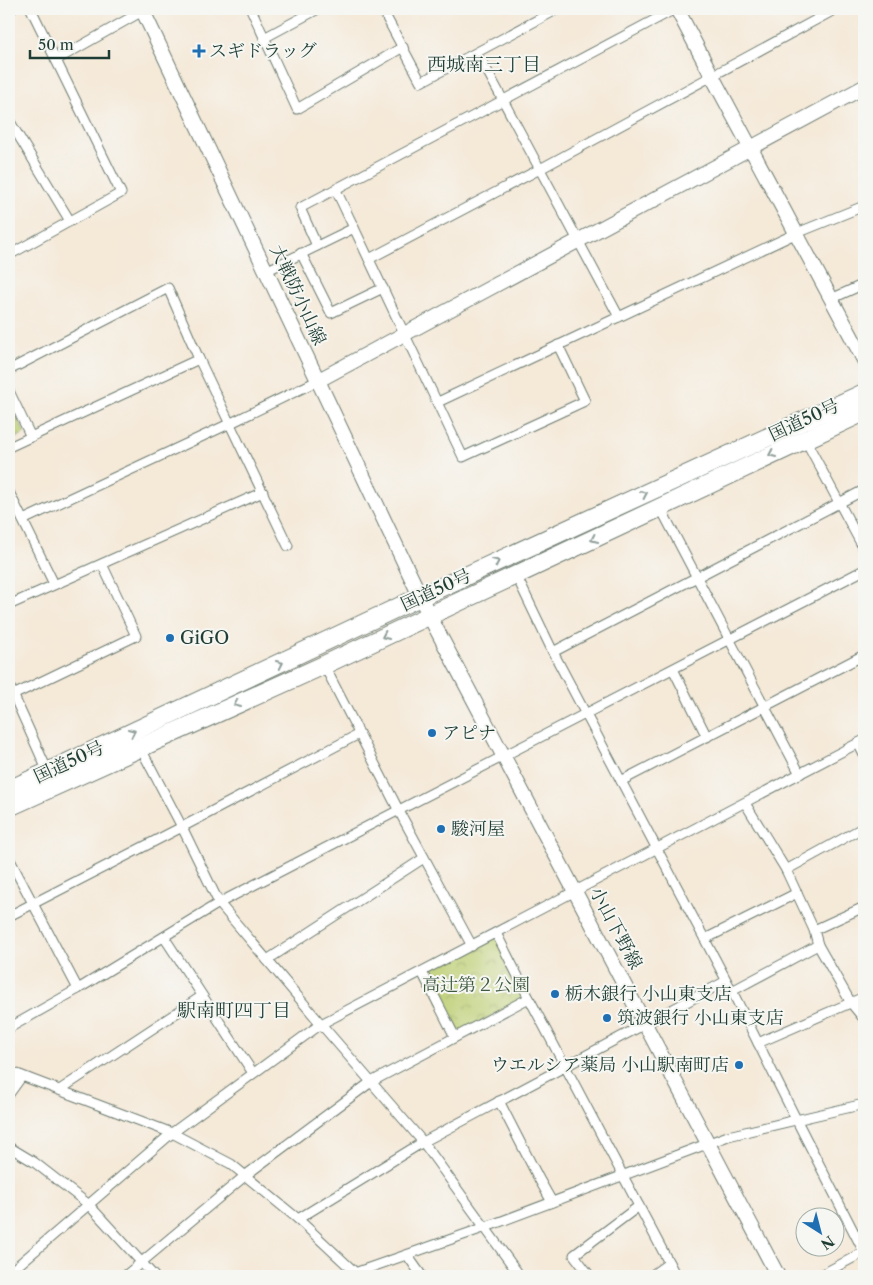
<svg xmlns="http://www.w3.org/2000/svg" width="873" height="1285" viewBox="0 0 873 1285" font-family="'Libre Caslon Text','Noto Serif JP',serif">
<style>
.park{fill:url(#park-crowns);stroke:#6e8652}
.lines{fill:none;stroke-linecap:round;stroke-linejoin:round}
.street-casing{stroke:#6a796d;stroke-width:11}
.secondary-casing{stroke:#6a796d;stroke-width:16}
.highway-casing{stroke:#6a796d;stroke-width:20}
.street{stroke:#fff;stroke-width:9}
.secondary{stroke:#fff;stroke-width:14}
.highway{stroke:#fff;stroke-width:18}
.oneway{stroke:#8f9e9a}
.poi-dot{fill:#1f6fb2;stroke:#f6f6f2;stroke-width:2}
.labels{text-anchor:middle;stroke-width:4;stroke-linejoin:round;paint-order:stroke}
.poi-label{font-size:18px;fill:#1f3d34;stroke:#f6f6f2;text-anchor:start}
.street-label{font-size:18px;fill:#1f3d34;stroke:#f6f6f2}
.park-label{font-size:18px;fill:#3e5a40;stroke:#f6f6f2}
.neighbourhood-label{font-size:19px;fill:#1f3d34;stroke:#f6f6f2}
</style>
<defs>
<pattern id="park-crowns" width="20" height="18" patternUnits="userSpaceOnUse" patternTransform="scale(1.25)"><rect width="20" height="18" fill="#bcce71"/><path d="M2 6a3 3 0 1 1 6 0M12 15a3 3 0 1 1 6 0" fill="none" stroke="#98a85e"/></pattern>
</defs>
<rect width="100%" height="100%" fill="#f6f6f2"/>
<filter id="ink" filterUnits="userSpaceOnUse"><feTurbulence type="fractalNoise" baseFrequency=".02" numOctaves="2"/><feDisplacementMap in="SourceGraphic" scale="10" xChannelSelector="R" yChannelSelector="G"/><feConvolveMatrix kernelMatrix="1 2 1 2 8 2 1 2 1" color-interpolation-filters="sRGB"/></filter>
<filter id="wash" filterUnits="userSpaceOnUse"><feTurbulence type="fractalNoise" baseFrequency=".0096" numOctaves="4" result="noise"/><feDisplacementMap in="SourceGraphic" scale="20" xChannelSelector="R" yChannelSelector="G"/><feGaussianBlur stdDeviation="1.12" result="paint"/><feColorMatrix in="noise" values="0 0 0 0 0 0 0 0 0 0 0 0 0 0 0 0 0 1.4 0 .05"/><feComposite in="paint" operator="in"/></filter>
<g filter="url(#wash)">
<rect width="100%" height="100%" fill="#f5e9d8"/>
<!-- park -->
<g class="park">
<path d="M9,401L25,433L9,441Z"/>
<path d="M496,935L527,997L456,1035L424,972Z"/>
</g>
</g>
<g filter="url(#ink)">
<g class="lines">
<defs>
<g id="street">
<path d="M251,9L297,109L403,47"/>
<path d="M382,9L421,82L558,9"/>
<path d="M9,11L12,9"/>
<path d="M264,38L318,9"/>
<path d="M56,60L146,9"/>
<path d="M482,61L619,317"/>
<path d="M9,120L70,221"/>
<path d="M336,190L463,457L585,401L558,345"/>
<path d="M317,246L300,208L675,9"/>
<path d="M301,253L331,313L383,288"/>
<path d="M9,255L121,193L31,9"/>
<path d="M369,259L540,169L836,9"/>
<path d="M266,271L354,228"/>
<path d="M831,299L864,284"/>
<path d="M9,370L168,288L199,359L288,546"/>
<path d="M9,391L31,437"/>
<path d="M438,402L797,233L864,206"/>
<path d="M805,439L864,549"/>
<path d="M9,447L199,359"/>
<path d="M9,492L54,584"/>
<path d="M660,507L800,774"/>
<path d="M23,520L231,423L317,381"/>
<path d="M516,575L553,652L732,991L796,1119L864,1252"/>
<path d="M9,605L263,492"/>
<path d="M553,652L864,490"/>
<path d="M324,665L399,811L472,946"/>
<path d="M673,669L707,737"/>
<path d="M9,685L48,772"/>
<path d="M9,697L136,636L102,564"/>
<path d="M858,743L864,755"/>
<path d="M140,747L182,827L219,903L321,1024L423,1142L520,1276"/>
<path d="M621,781L864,655"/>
<path d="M745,803L786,870L814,930L818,945L851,1003L864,1019"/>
<path d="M9,858L78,989"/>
<path d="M786,870L864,827"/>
<path d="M9,916L182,827L359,734"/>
<path d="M814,930L864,907"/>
<path d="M496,933L529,998L676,1276"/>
<path d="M164,937L253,1073"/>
<path d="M705,939L797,893"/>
<path d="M267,960L424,858"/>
<path d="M422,972L455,1037"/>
<path d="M732,991L818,945"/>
<path d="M9,1028L78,989L219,903L864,570"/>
<path d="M758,1043L864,997"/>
<path d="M9,1071L172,1133L231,1164L298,1219L359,1276"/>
<path d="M61,1089L202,996"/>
<path d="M9,1094L22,1076"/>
<path d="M499,1101L539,1179L552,1202"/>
<path d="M9,1147L34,1162L88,1204L154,1276"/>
<path d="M298,1219L423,1142L726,981"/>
<path d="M407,1255L422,1276"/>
<path d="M9,1273L172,1133L321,1024L864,740"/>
<path d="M125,1276L246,1175L371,1082L529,998"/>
<path d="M346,1276L486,1227L728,1136L864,1104"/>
<path d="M590,1276L574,1255L639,1206"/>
<path d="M651,1276L669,1263"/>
<path d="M819,1276L864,1252"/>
</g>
<g id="secondary">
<path d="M142,9L429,615L778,1276"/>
<path d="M677,9L712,76L864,360"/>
<path d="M317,381L864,87"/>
</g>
<g id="highway">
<path d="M9,790L420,597L864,393"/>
<path d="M9,807L324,665L864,412"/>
</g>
</defs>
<!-- street casing -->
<use href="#street" class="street-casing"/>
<!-- secondary casing -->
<use href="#secondary" class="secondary-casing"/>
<!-- highway casing -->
<use href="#highway" class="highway-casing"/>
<!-- street -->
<use href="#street" class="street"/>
<!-- secondary -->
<use href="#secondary" class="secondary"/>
<!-- highway -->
<use href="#highway" class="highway"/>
</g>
<!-- one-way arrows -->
<defs><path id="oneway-chevron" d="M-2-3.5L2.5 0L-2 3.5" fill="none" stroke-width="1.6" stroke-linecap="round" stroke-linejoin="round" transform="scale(1.25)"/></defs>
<g class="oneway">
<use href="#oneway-chevron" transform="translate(772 454) rotate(155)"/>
<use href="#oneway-chevron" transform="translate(644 494) rotate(-25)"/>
<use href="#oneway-chevron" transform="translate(594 539) rotate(155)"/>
<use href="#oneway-chevron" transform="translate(496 562) rotate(-25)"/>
<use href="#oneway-chevron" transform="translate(385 636) rotate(155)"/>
<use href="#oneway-chevron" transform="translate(280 664) rotate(-25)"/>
<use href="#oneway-chevron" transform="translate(237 704) rotate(156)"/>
<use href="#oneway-chevron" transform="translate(132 732) rotate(-25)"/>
</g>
</g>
<!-- markers -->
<g class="poi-dot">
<path d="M196.5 43.5h5v5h5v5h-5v5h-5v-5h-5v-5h5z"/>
<circle cx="170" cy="638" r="5"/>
<circle cx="432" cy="733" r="5"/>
<circle cx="441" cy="829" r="5"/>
<circle cx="555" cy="994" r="5"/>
<circle cx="607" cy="1018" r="5"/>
<circle cx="739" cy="1065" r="5"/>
</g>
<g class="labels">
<!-- poi labels -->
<g class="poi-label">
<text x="209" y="57">スギドラッグ</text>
<text x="180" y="644">GiGO</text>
<text x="442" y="739">アピナ</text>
<text x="451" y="835">駿河屋</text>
<text x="565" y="1000">栃木銀行 小山東支店</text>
<text x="617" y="1024">筑波銀行 小山東支店</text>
<text x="729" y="1071" text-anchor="end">ウエルシア薬局 小山駅南町店</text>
</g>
<!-- street labels -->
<g class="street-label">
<text transform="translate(298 295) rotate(65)" y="6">大戦防小山線</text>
<text transform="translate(804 420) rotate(-25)" y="6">国道50号</text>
<text transform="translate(436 590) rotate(-25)" y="6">国道50号</text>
<text transform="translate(69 762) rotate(-25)" y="6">国道50号</text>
<text transform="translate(616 928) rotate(62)" y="6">小山下野線</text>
</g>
<!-- park labels -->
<g class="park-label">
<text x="476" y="991">高辻第２公園</text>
</g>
<!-- neighbourhood labels -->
<g class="neighbourhood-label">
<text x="484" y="71">西城南三丁目</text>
<text x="234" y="1017">駅南町四丁目</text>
</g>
</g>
<!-- margin -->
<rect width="873" height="1285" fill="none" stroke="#f6f6f2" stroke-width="30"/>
<!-- north arrow -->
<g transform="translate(820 1232) rotate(144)"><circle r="24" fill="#f6f6f2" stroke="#a0aca6"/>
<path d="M0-4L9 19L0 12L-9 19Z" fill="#1f6fb2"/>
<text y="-8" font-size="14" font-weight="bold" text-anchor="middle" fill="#1f3d34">N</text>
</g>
<!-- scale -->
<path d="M30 50v8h79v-8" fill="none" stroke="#1f3d34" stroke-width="2.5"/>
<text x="38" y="50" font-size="15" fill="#1f3d34" stroke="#f6f6f2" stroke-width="4" paint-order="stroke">50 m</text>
</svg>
